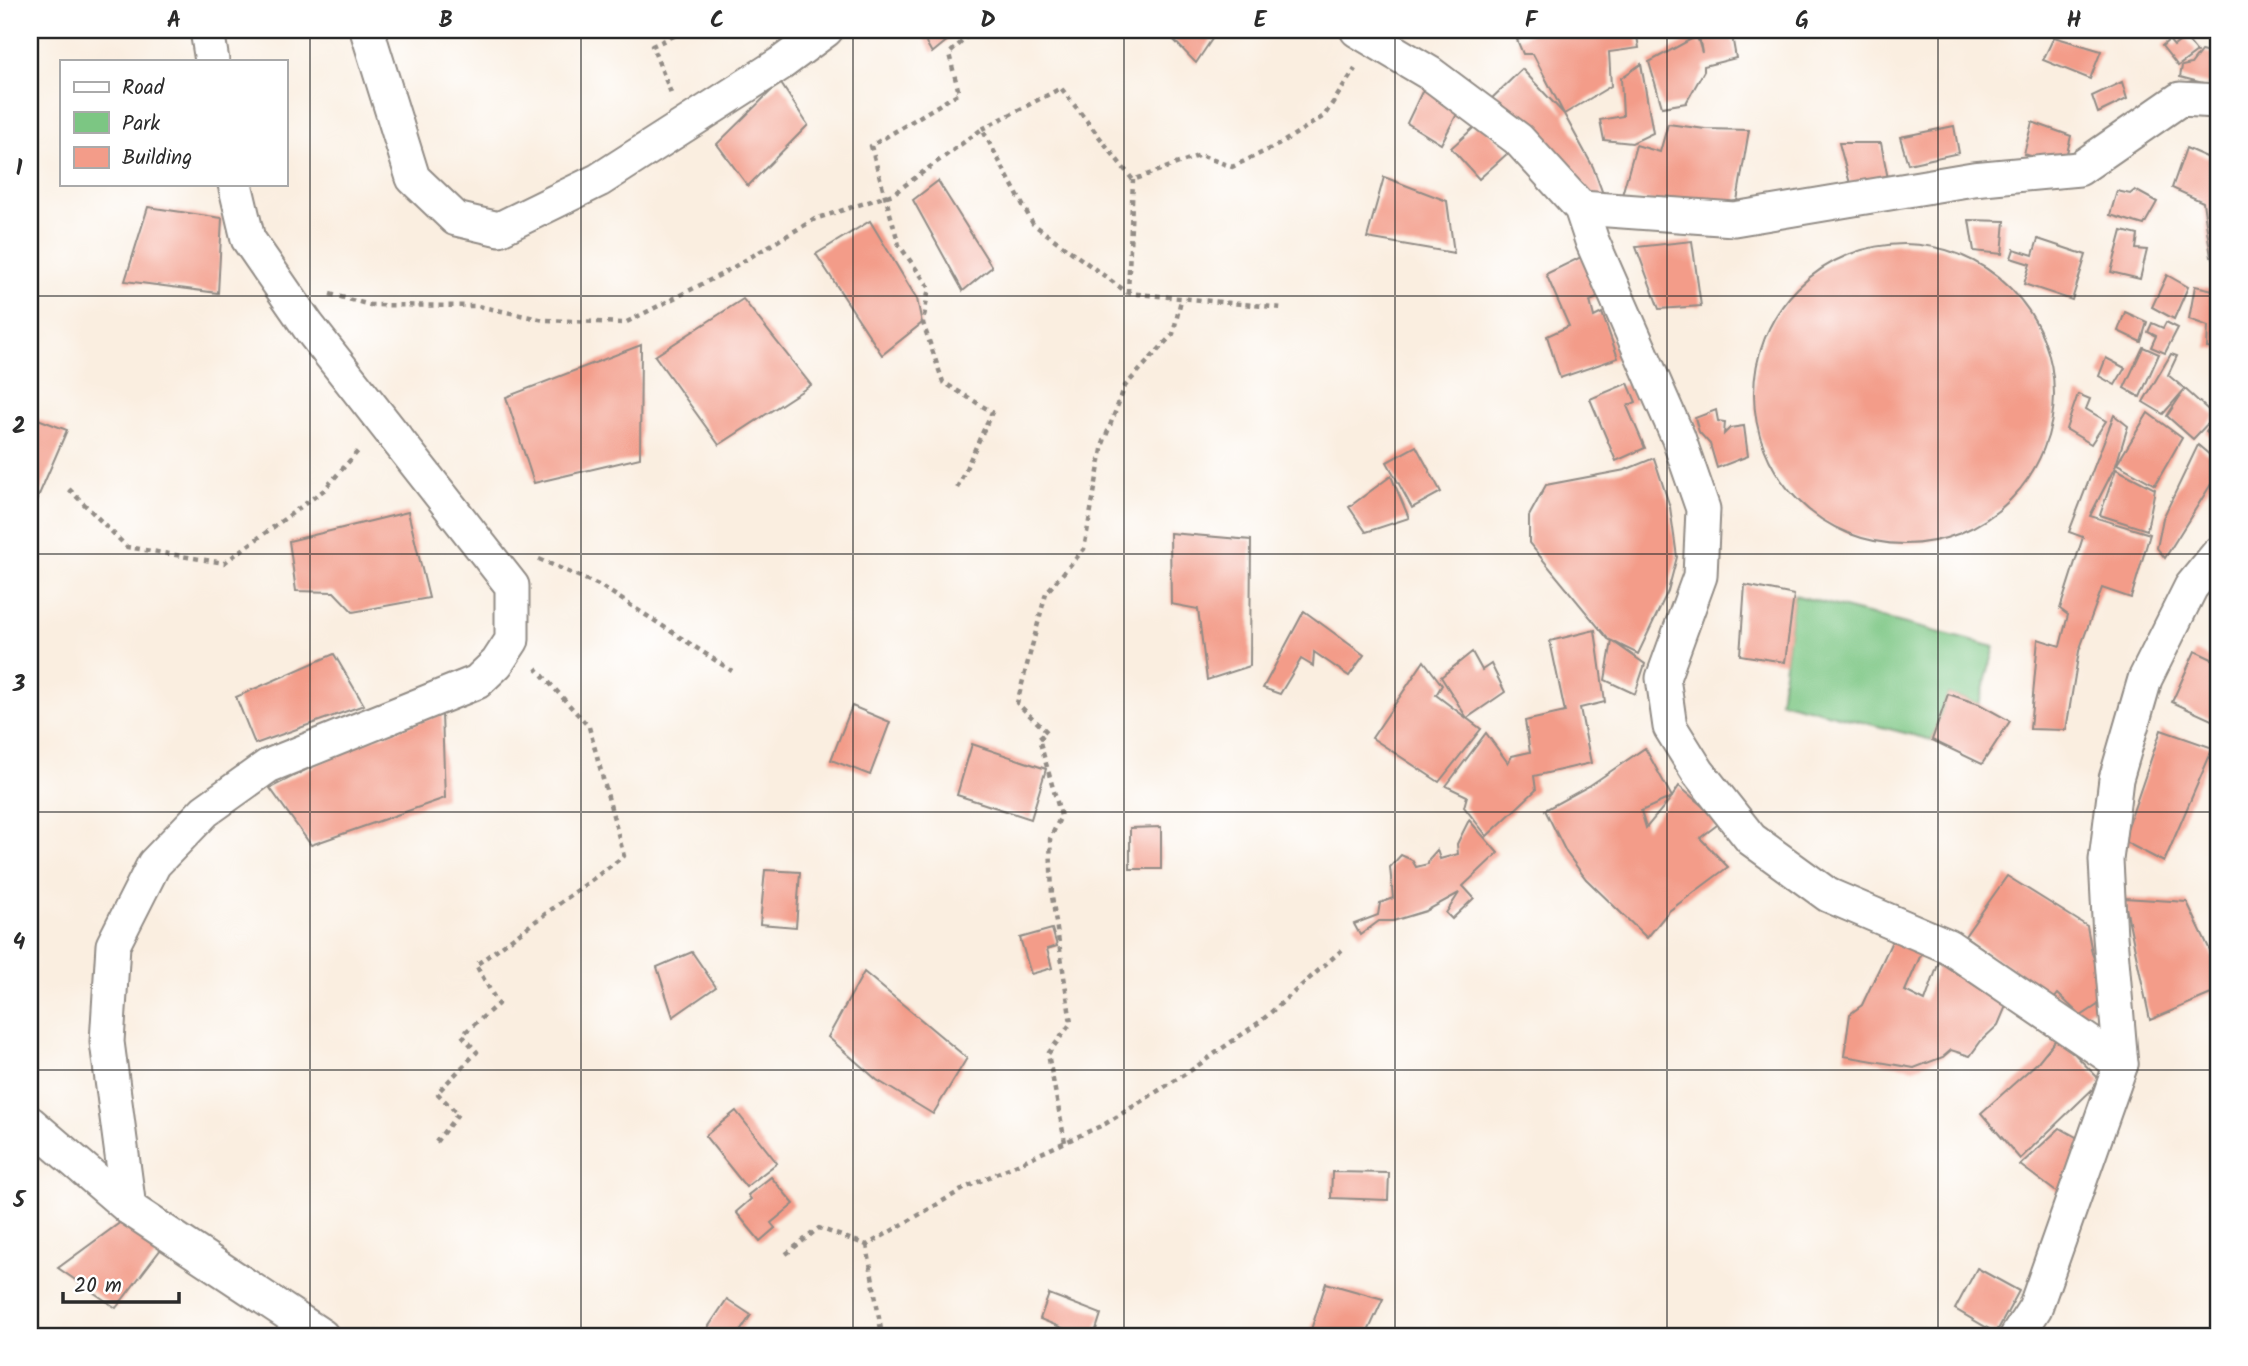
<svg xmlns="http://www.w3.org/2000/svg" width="2248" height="1366" viewBox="0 0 2248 1366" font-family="Kalam,sans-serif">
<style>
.green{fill:#7cc683;stroke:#547857;stroke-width:2}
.building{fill:#f39c89}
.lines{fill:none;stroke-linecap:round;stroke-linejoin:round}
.minor-casing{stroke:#928c86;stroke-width:37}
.path{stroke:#928c86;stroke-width:4.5;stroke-dasharray:5 5;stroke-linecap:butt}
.minor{stroke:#fff;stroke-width:33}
.grid{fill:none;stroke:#2b2b2b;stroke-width:2;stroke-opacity:0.55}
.neatline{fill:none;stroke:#2b2b2b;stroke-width:2.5}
.grid-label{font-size:23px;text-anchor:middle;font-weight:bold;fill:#2b2b2b}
</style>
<rect width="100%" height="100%" fill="#fff"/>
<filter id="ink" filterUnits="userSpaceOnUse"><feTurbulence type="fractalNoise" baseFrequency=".0143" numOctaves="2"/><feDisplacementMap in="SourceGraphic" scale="14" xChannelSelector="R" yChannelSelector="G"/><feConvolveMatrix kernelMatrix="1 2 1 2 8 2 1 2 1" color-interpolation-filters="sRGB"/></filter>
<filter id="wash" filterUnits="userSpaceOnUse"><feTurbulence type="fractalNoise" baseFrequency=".00686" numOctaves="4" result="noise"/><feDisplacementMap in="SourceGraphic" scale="28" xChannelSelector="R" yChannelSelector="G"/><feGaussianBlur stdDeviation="1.57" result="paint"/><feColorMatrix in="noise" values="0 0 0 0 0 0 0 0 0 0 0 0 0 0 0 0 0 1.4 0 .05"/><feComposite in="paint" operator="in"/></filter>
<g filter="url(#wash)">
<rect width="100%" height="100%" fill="#faeee0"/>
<!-- green -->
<path class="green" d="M1794,595L1995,647L1979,704L1948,694L1932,740L1780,701Z"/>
<g id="blocks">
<!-- building -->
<g class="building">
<path d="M919,30H960L932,53Z"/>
<path d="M1164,30H1218L1196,63Z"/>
<path d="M1536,30H1636L1639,48L1609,52L1611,86L1564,114L1593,167L1606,202L1583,204L1487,103L1522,69L1564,114L1533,54H1523L1517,40Z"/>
<path d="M1698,30H1731L1736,58L1704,66V71L1686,103L1662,107L1649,62L1697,36L1702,53Z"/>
<path d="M2054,37L2101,51L2090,79L2043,60Z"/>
<path d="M2185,37L2197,52L2178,66L2162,46L2169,40L2174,46Z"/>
<path d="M2201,51L2218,55V87L2180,77L2182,66L2191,64Z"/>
<path d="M1641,64L1653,133L1632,143L1604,140L1600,120L1623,116L1621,78Z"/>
<path d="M1429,77L1462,117L1457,114L1441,144L1407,123Z"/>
<path d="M780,82L808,125L748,186L717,144Z"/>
<path d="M2122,82L2127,99L2098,113L2092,96Z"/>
<path d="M1480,122L1508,153L1479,179L1451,148Z"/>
<path d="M2032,122L2071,136L2064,166L2024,154Z"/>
<path d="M1668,124L1705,129L1749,130L1734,219L1622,195L1636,145L1660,152Z"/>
<path d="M1954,126L1959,153L1908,164L1900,137Z"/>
<path d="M1839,143H1881L1889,184L1852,191Z"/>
<path d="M2186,148L2218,162V258L2211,257L2203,202L2172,188Z"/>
<path d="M1384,177L1447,201L1454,253L1367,238Z"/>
<path d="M938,181L992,267L963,291L913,200Z"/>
<path d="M2135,190L2157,202L2144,225L2110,215L2117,191L2130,194Z"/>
<path d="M148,207L222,218L218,293L125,281Z"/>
<path d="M1969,220L2005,221L2002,254L1974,251Z"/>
<path d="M870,221L917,299L922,323L882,355L816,254Z"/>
<path d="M2122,231L2138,235L2136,249L2147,250L2140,279L2111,272Z"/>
<path d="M2038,239L2086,255L2072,300L2024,284L2030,264L2011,258L2014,249L2033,255Z"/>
<path d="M1692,241L1701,306L1659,309L1636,247Z"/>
<circle cx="1904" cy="394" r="150"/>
<path d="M1583,256L1600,297L1590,301L1594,317L1602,313L1618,358L1560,378L1547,336L1569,326L1546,274Z"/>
<path d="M2167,275L2188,287L2174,319L2152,307Z"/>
<path d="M2195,286L2218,291V349L2207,348L2208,326L2189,319Z"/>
<path d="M743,299L811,385L719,445L655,356Z"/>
<path d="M2125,312L2147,322L2141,342L2118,331Z"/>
<path d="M2166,322L2178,328L2165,353L2151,347L2156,336L2148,332L2152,323L2163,328Z"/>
<path d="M641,345L640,458L534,483L506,397Z"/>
<path d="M2143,347L2159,354L2140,397L2124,388Z"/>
<path d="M2171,354L2177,356L2168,375L2185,389L2215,416L2193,439L2167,416L2185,389L2163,414L2143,402Z"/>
<path d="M2106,358L2125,368L2115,385L2099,376Z"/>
<path d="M1628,383L1636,402L1627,406L1645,448L1616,461L1590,399Z"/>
<path d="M2078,394L2090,399L2086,409L2106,421L2091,444L2066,429Z"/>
<path d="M1716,410L1718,421L1725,422L1724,434L1730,428L1744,426L1748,456L1717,468L1710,444L1699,432L1695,418Z"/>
<path d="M2148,413L2182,438L2155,485L2117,464Z"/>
<path d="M2114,415L2128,426L2116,465L2090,516L2150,534L2131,598L2102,588L2079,651L2066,730L2030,729L2038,639L2060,646L2068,615L2060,609L2083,537L2069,532Z"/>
<path d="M30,416L67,430L32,511H30Z"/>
<path d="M2218,418V443L2206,432Z"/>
<path d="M2198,445L2218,462V473L2165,558L2157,548L2163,518Z"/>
<path d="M1416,446L1441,492L1412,508L1387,462Z"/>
<path d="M1654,458L1670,507L1677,557L1668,591L1638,654L1612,641L1645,664L1635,694L1605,680L1612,641L1608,639L1529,543V516L1546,485L1625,470Z"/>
<path d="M2116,469L2155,489L2147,530L2100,515Z"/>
<path d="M1391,476L1409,518L1366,532L1349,507Z"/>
<path d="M408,512L429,598L353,612L334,592L296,591L289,541Z"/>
<path d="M1170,533L1251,540L1250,666L1207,680L1198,609L1171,604Z"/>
<path d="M1745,585L1794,595L1785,662L1740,655Z"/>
<path d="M1304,611L1364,655L1349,676L1314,652L1313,666L1301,659L1280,694L1263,688Z"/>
<path d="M1595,630L1605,702L1580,708L1591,763L1534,776L1536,790L1487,836L1464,807L1467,796L1446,786L1486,733L1508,763L1512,756L1530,752L1525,721L1565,712L1550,641Z"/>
<path d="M2195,651L2218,662V723L2172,702Z"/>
<path d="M1472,652L1482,670L1491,664L1505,692L1467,718L1441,677Z"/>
<path d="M334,654L364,705L255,744L236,697Z"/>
<path d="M1424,661L1442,685L1436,695L1481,729L1439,782L1372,738Z"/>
<path d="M1948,694L1979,704L2010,721L1982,764L1932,740Z"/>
<path d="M852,706L890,722L870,775L831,760Z"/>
<path d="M442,714L445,798L311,845L270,788L353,746Z"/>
<path d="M2161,730L2213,748L2164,862L2123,841Z"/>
<path d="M972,744L1046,769L1031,819L957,795Z"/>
<path d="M1645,748L1672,797L1641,811L1646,828L1672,797L1679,786L1721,822L1700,838L1728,867L1669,911L1647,938L1586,879L1566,852L1545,810L1589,786Z"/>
<path d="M1469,820L1498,853L1463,886L1474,898L1452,919L1446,913L1459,893L1426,911L1393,921H1379L1360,935L1354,924L1378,915L1380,903L1393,898L1390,867L1401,855L1412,860L1416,867L1428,864L1429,859L1437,850L1440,859L1458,854L1457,844Z"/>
<path d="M1161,827V869H1130V828Z"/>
<path d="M765,870L800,872L796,927L760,924Z"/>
<path d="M2007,876L2087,926L2092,953L2108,998L2081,1016L2058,994L2054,999L1965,936Z"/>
<path d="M2124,898L2187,902L2218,967V991L2150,1020Z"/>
<path d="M1052,929L1057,946L1047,949L1052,968L1031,974L1020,938Z"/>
<path d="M1893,939L1923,950L1905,991L1925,1001L1939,962L2006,1006L1998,1025L1981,1041L1970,1056L1951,1050L1943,1057L1914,1068L1844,1056L1850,1014L1862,1005Z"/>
<path d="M692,952L716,987L673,1017L657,967Z"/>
<path d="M864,972L967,1058L933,1114L877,1080L828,1037Z"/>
<path d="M2058,1037L2101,1081L2020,1159L1981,1113L2037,1063Z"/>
<path d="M736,1111L777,1163L746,1187L705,1136Z"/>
<path d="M2060,1128L2083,1141L2059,1194L2020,1165Z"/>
<path d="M1332,1172L1389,1173L1388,1200L1331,1198Z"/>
<path d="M771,1177L794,1204L771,1223L775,1228L760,1241L736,1212L751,1199L748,1195Z"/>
<path d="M125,1219L164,1245L116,1308L58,1268Z"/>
<path d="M1977,1268L2019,1291L1996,1333L1955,1309Z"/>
<path d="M1326,1283L1383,1299L1366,1336H1309Z"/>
<path d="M1049,1294L1101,1314L1094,1336H1082L1040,1319Z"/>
<path d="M727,1299L751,1315L737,1336H712L705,1332Z"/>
</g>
</g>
</g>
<g filter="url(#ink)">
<use href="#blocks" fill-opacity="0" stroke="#928c86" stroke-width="2"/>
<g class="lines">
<defs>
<g id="minor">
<path d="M207,30L212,61"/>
<path d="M367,30L413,178L456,219L499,229L599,180L780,64L826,30"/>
<path d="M1357,30L1431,74L1518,139L1581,208L1592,241L1678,437L1703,509L1700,576L1663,678L1670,727L1698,772L1751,839L1828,895L1948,946L2121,1064"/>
<path d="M1581,208L1734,219L1973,179L2079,169L2180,99L2218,101"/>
<path d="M30,1123L129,1208L322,1336"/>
<path d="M129,1208L107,1042L113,945L154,864L205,811L268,766L477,682L497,663L512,640V586L308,326L248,239L235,184"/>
<path d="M2017,1336L2035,1308L2121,1064L2110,937L2106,860L2116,779L2145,679L2191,587L2218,554"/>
</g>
</defs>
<!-- minor casing -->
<use href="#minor" class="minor-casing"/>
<!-- path -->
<g class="path">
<path d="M671,93L652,46L674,36L673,30"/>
<path d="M982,129L1061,88L1133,180L1200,155L1232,167L1278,145L1324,116L1355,69"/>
<path d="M1128,293L1133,180"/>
<path d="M330,294L370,305L478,306L544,320L625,323L720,275L815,219L893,194L982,129L1033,224L1128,293L1283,308"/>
<path d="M957,488L992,412L943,382L923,323L929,287L899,245L871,146L959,93L949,54L974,30"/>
<path d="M69,489L127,547L224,563L324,490L359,450"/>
<path d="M539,559L601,586L732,671"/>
<path d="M436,1142L458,1114L437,1093L477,1052L462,1035L498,1004L476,965L624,856L589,727L536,668"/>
<path d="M1065,1142L1048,1054L1071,1023L1052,896L1050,839L1061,816L1039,739L1047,732L1017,703L1046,593L1084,549L1103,444L1125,386L1173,334L1181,300L1179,301"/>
<path d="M867,1245L882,1336"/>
<path d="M786,1254L819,1228L867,1245L967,1187L1105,1124L1190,1071L1261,1021L1343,949"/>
<path d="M794,1336L795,1331L844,1336"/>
</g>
<!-- minor -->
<use href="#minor" class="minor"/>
</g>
</g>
<!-- grid -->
<path class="grid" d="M310,30V1336M581,30V1336M853,30V1336M1124,30V1336M1395,30V1336M1667,30V1336M1938,30V1336M30,296H2218M30,554H2218M30,812H2218M30,1070H2218"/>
<!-- margin -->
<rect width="2248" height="1366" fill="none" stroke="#fff" stroke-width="77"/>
<!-- legend -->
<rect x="60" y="60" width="228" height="126" fill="#ffffff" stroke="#aaaaaa" stroke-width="2"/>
<rect x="74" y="82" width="35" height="10" fill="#ffffff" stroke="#aaaaaa" stroke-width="2"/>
<text x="122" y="94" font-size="21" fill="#2b2b2b">Road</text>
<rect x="74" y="112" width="35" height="21" fill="#7cc683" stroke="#aaaaaa" stroke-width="2"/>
<text x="122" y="130" font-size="21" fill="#2b2b2b">Park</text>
<rect x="74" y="147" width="35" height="21" fill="#f39c89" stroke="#aaaaaa" stroke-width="2"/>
<text x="122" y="164" font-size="21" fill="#2b2b2b">Building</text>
<!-- scale -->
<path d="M63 1292v10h116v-10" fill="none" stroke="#2b2b2b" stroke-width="3.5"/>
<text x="74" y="1292" font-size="21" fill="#2b2b2b" stroke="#ffffff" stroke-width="5" paint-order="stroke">20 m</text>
<rect x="38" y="38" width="2172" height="1290" class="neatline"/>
<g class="grid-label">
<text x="174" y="27">A</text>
<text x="446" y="27">B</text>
<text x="717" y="27">C</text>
<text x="988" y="27">D</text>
<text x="1260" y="27">E</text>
<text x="1531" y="27">F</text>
<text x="1802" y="27">G</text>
<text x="2074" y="27">H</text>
<text x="19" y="175">1</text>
<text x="19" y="433">2</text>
<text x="19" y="691">3</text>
<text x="19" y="949">4</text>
<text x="19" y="1207">5</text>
</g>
</svg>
